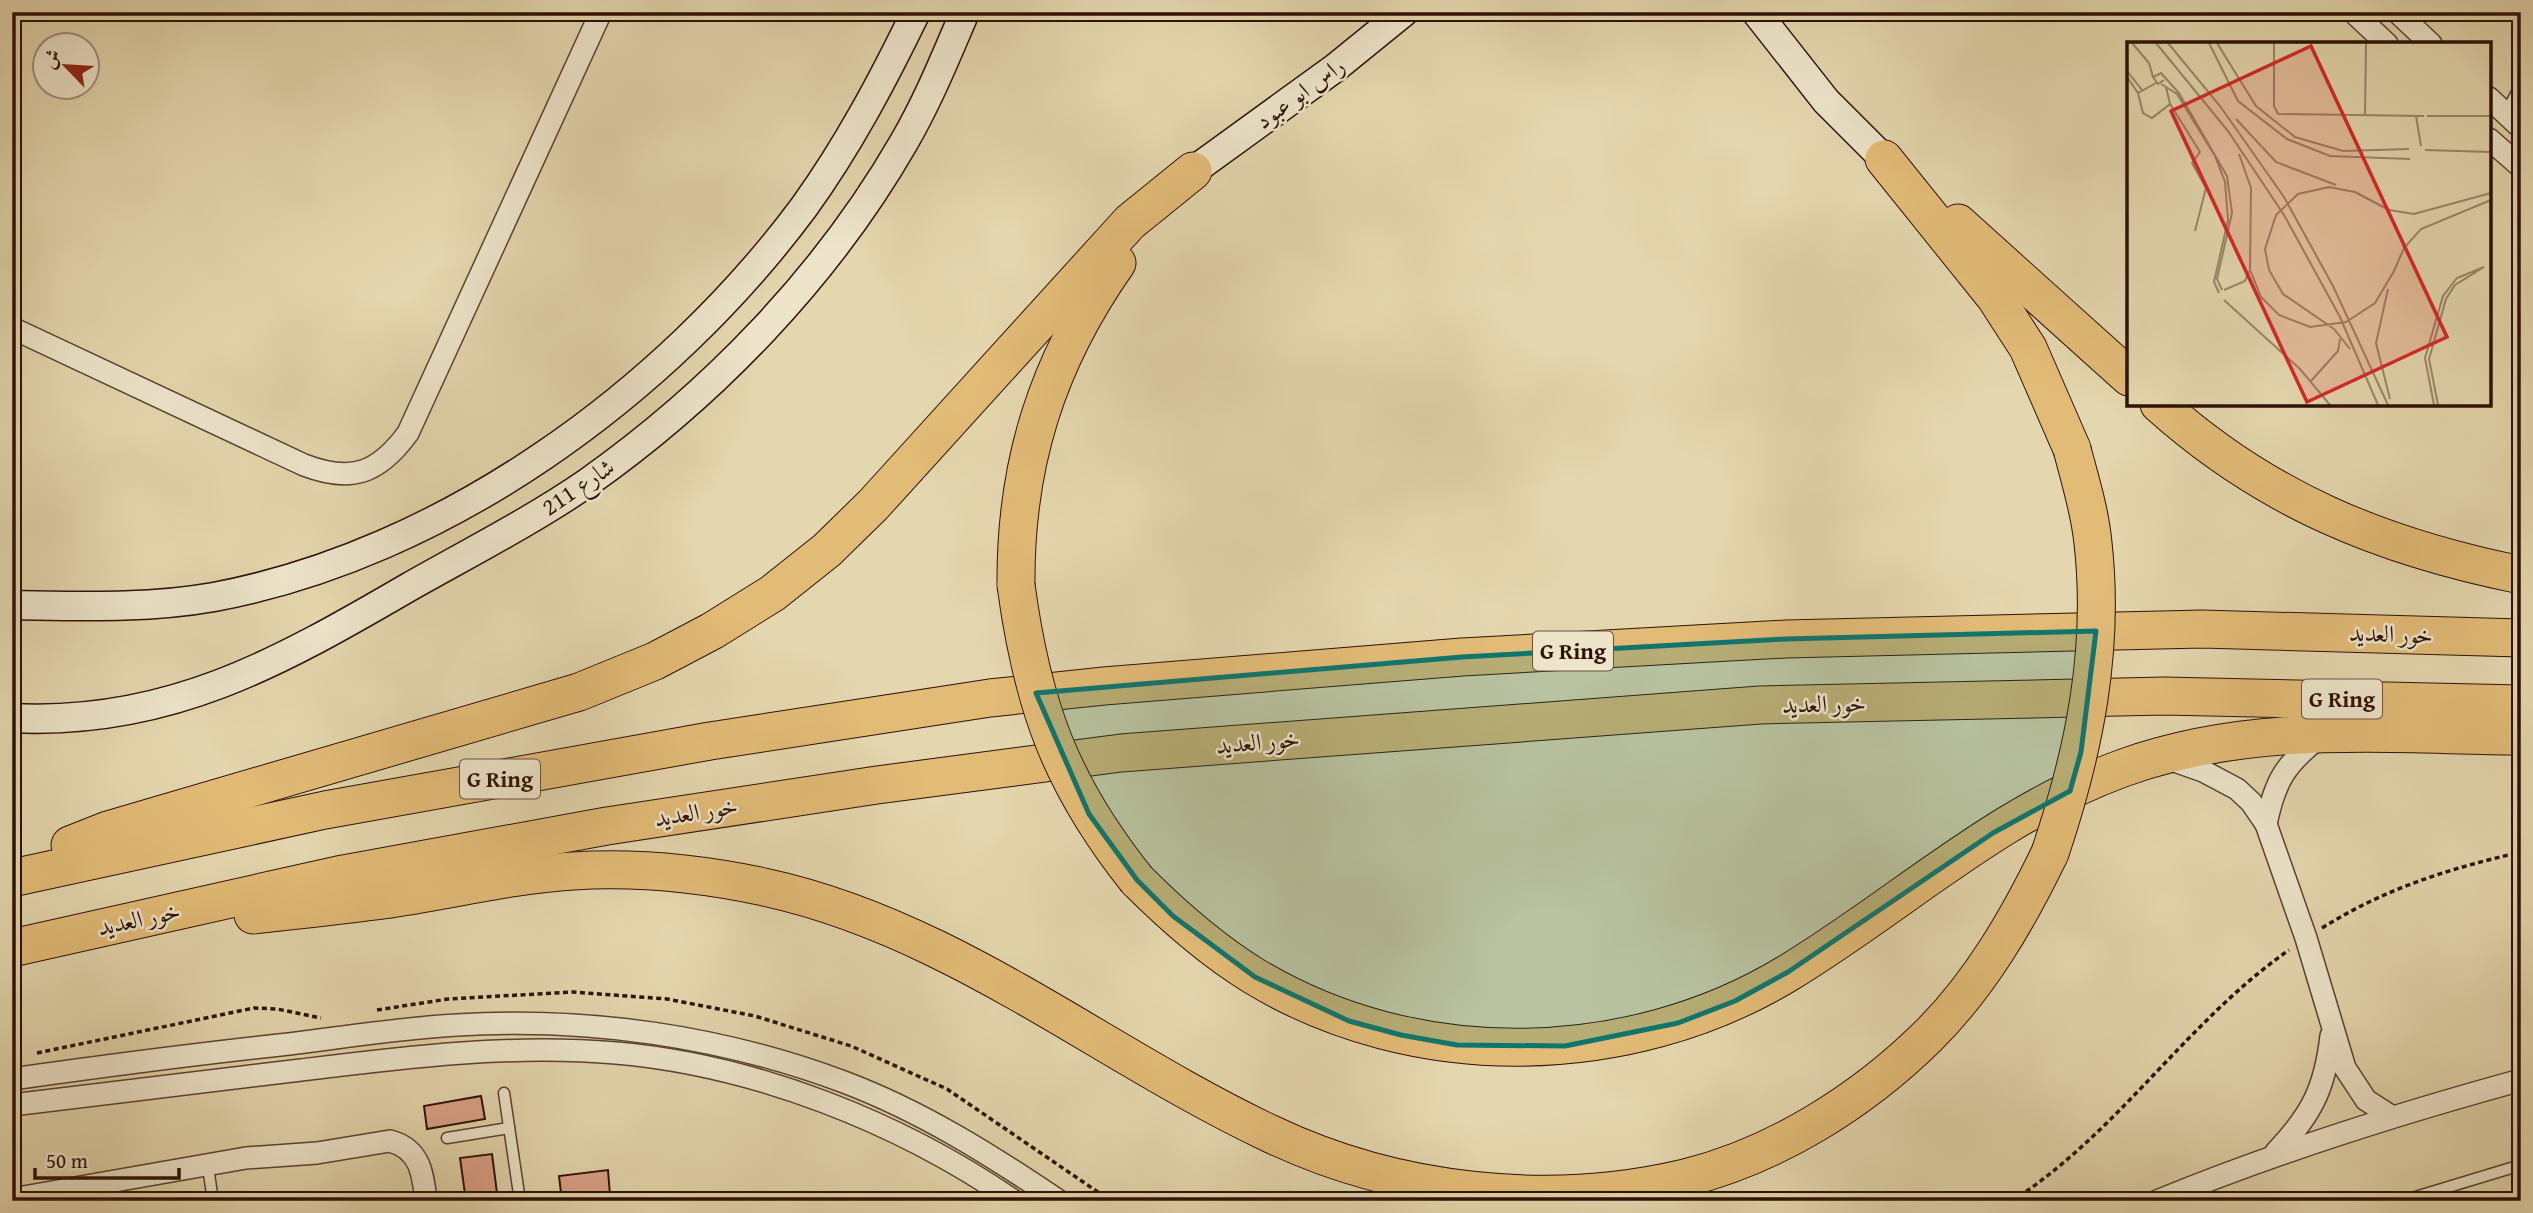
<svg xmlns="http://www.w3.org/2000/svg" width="2533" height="1213" viewBox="0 0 2533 1213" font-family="'Gentium Book Plus',Amiri,serif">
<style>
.building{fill:#dca288;stroke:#2c1105;stroke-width:2}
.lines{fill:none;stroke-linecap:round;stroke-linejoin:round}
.service-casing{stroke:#5a422f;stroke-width:13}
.minor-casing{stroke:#5a422f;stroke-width:24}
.secondary-casing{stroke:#2c1105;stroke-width:31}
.motorway-casing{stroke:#2c1105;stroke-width:39}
.path{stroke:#2c1105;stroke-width:3.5;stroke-dasharray:5 3.5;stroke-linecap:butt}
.service{stroke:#ede4ca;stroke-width:10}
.minor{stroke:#ede4ca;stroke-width:21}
.secondary{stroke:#ede4ca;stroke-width:28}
.motorway{stroke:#e2bb77;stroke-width:37}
.motorway-bridge-casing{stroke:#2c1105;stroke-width:39;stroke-linecap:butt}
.motorway-bridge{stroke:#e2bb77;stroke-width:37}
.marked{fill:#0f766e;fill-opacity:0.2;stroke:#0f766e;stroke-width:5;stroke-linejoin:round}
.labels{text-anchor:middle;stroke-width:5;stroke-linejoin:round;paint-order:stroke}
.shield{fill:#ede4ca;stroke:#665040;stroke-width:2}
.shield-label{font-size:23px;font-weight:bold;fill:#2c1105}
.street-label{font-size:24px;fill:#2c1105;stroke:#ede4ca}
.inset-road{fill:none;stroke:#9a876a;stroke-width:2}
.view{fill:#d62828;fill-opacity:0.15;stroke:#d62828;stroke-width:3.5}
.inset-edge{fill:none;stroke:#2c1105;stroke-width:3.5}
</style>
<rect width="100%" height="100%" fill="#e4d6ae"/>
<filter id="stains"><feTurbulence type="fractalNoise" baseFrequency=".00286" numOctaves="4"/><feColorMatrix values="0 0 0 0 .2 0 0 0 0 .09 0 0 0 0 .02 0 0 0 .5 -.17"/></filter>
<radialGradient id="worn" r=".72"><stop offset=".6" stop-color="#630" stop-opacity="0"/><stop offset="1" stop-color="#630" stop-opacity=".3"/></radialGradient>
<!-- building -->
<g class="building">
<path d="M481,1096L485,1119L427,1129L424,1106Z"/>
<path d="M492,1154L498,1201H466L460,1158Z"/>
<path d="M608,1170L610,1195L562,1201L559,1176Z"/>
</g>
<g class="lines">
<defs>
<g id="service">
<path d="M2506,113L2518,90L2521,49"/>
<path d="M504,1093L520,1201"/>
<path d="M447,1138L509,1128"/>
<path d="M208,1167L213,1201"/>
<path d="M2402,1201L2521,1165"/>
</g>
<g id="minor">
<path d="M2353,12L2387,44"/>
<path d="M2397,12L2431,44"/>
<path d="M2489,98L2521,128"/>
<path d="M2489,139L2521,167"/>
<path d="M12,328L304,465C351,483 378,474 408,433L601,12"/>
<path d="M2166,758L2203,771L2237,789L2251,802L2266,824L2306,938L2345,1068L2366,1100L2391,1116"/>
<path d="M2266,824C2275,781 2285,764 2320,737"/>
<path d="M12,1079C104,1066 196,1054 289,1044C345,1037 401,1028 457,1025C588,1017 721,1036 844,1082C921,1111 991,1155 1059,1201"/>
<path d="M12,1105C108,1093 204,1081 301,1070C406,1057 510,1044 616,1053C755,1065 899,1122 1014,1201"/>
<path d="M2276,1152C2312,1114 2325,1088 2331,1036"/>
<path d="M12,1199L246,1158L317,1153L390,1141C420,1149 423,1173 426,1201"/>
<path d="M2157,1201C2276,1152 2397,1114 2521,1080"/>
</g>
<g id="secondary">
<path d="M1756,12L1826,101L1884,159"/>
<path d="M1193,171L1335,68L1404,12"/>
<path d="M12,605C80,606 146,609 214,597C444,554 666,393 804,207C848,146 883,80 916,12"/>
<path d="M12,718C168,726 280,662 409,587C469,553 530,522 587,483C713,394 827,276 904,142C928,101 946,56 965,12"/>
</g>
<g id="motorway">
<path d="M1884,159L1995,297L2028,348L2072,449"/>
<path d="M1958,223L2129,377"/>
<path d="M2159,404C2266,500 2382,547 2521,575"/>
<path d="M1016,585C1015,464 1047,363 1117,263"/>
<path d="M70,845L108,830L579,692L655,661L712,631L773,593L827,550L873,505L1130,222L1193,171"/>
<path d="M12,878L325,810L710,741L990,698L1104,686L1462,657L1786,639L2202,629L2521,638"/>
<path d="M1137,880C1173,916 1210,949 1254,976C1414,1073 1628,1070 1788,973C1900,905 1998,813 2123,768C2253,721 2386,735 2521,736"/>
<path d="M253,915C296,910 340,906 383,900C447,891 509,875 573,871C636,867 703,874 764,887C951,927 1101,1054 1271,1134C1397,1194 1549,1210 1685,1178C1775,1156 1862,1101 1927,1037C1980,985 2018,919 2050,853"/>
<path d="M12,948L338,875L607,826L877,785L1121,753L1760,705L2164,696L2521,704"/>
</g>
</defs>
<!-- service casing -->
<use href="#service" class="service-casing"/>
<!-- minor casing -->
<use href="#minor" class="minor-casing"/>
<!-- secondary casing -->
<use href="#secondary" class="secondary-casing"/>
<!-- motorway casing -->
<use href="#motorway" class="motorway-casing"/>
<!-- path -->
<g class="path">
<path d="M2322,928C2386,888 2448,869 2521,852"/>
<path d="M377,1010L448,999L572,992L667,999L755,1016L851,1046L947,1089L1111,1201"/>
<path d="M37,1053L254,1008L277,1009L321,1018"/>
<path d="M2012,1201C2119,1132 2186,1022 2289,950"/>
</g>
<!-- service -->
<use href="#service" class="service"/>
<!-- minor -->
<use href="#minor" class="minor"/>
<!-- secondary -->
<use href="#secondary" class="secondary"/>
<!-- motorway -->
<use href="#motorway" class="motorway"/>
<defs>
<g id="motorway-bridge">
<path d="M1016,585C1032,705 1061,785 1137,880"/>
<path d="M2050,853C2084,752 2105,650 2093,543C2090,511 2080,480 2072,449"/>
</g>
</defs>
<!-- motorway-bridge casing -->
<use href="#motorway-bridge" class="motorway-bridge-casing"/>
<!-- motorway-bridge -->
<use href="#motorway-bridge" class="motorway-bridge"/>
</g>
<!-- marked area -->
<path class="marked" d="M2096,631L2081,752L2070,791L1993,833L1788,972L1735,1001L1678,1023L1565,1046L1457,1045L1401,1035L1349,1021L1255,977L1173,916L1137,880L1089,814L1036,693L1462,657L1786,639Z"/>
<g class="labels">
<!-- shield labels -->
<g class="shield">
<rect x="1533" y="631.5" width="80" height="39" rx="5"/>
<rect x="2302" y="679.5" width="80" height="39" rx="5"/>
<rect x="460" y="759.5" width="80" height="39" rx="5"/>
</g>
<g class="shield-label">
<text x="1573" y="659">G Ring</text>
<text x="2342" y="707">G Ring</text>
<text x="500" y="787">G Ring</text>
</g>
<!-- street labels -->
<g class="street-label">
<text transform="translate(1300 93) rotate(-36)" y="8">راس ابو عبود</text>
<text transform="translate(578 487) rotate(-34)" y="8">شارع 211</text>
<text transform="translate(2391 634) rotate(2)" y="8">خور العديد</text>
<text transform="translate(1824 704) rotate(-1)" y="8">خور العديد</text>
<text transform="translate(1258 742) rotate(-5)" y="8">خور العديد</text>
<text transform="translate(696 812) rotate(-9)" y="8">خور العديد</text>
<text transform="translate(139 919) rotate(-12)" y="8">خور العديد</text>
</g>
</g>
<!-- overview -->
<g transform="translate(2127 42)">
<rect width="364" height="364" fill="#e4d6ae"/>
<path class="inset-road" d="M5,1L22,21L26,35M29,1L101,89L157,173L213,275L251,363M41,1L93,64L157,155L206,244L261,363M82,1L111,59L160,97L203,114L283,117M90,1L129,64L168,95L216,109L282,107M147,1V64L151,72L297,74M0,29L15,48M0,35L11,51L29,41M37,38L31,42L26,35L34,31L52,51L100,134L105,171L90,237L95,248M34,42L50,52L88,114L98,140L101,178L87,240L92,251M11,51L16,71L25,76L43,62L39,45M43,62L73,110L65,121L79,146L68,189M238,73L239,1M289,74L294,104M300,74H364M109,77L149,120L209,143M298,108L364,110M112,112L124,146L123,228L134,255L152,273L183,285L219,280L248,261L267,229M228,150L262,168L287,172L364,151M267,229L277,206L294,187L364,158M261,247L249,301L263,357M97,248L118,239L122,229M97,258L173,327L203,363M223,307L207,287L156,252L142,228L138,207L149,173L171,152L202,145L228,150M184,339L211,309L213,297M307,363L298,316L316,254L330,236L357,225L328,243L319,257L302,317L311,363"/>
<path class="view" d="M184,4L320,295L180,360L44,69Z"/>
<rect width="364" height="364" class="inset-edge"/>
</g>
<!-- margin -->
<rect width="2533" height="1213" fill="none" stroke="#e4d6ae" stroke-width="42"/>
<rect x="14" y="14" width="2505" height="1185" fill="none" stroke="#2c1105" stroke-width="3.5"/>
<rect x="21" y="21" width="2491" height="1171" fill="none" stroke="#2c1105" stroke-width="2"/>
<!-- north arrow -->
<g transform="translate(66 66) rotate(295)"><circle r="33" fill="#ede4ca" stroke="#a0907b" stroke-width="2"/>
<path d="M0-5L12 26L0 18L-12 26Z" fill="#8f2418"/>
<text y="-10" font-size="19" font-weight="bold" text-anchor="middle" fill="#2c1105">ش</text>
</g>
<!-- scale -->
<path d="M35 1168v10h144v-10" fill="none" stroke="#2c1105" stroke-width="3.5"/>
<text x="46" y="1168" font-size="21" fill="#2c1105" stroke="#ede4ca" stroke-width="5" paint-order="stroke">50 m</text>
<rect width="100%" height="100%" filter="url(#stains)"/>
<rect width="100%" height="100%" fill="url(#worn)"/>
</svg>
